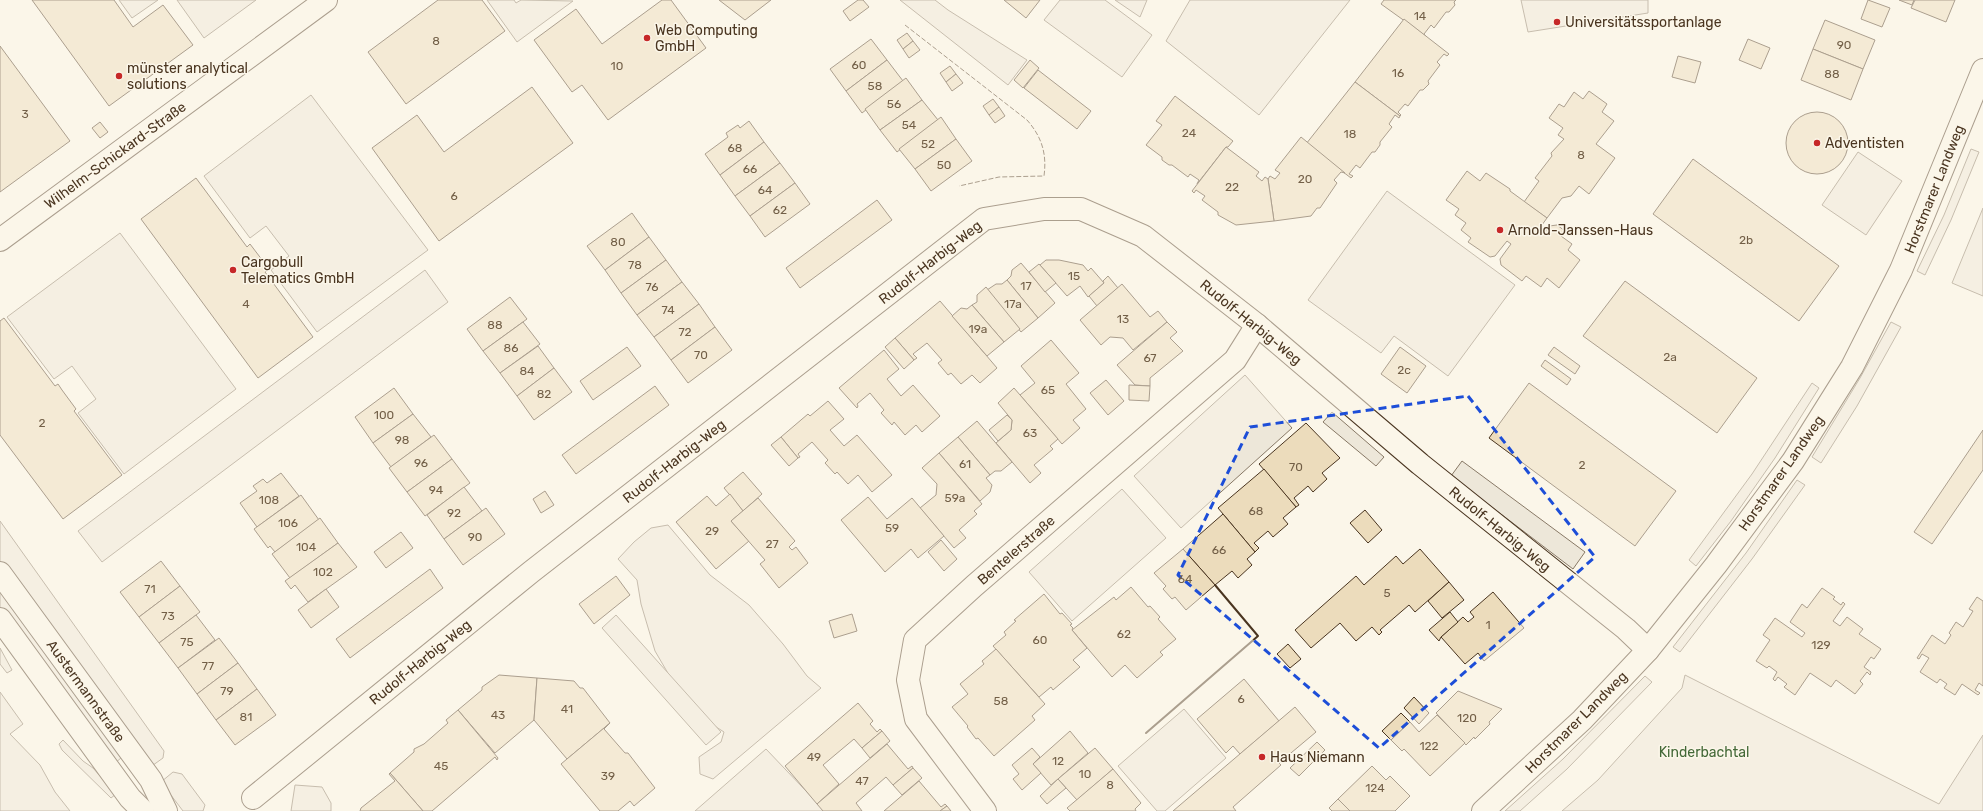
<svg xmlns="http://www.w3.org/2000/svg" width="1983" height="811" viewBox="0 0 1983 811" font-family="Rubik,sans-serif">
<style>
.green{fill:#ede6d9;stroke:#887966}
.parking{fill:#ede7d9;stroke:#887966}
.building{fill:#ecdcbc;stroke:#4a3520}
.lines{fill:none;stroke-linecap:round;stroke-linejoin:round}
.minor-casing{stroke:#4a3520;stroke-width:24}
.secondary-casing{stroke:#4a3520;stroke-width:24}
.minor{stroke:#fbf6e9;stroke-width:22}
.secondary{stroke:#fbf6e9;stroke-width:22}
.fence{stroke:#4a3520;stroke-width:1;stroke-dasharray:5 2;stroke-linecap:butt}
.wall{stroke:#4a3520;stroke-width:2}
.marked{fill:none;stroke:#1d4ed8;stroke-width:3;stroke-dasharray:8 5;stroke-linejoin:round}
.poi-dot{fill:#c62828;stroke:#fbf6e9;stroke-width:1.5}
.labels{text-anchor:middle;stroke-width:3;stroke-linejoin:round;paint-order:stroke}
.number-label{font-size:12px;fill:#725f47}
.poi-label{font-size:14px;fill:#4a3520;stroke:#fbf6e9;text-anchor:start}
.street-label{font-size:14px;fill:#4a3520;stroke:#fbf6e9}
.park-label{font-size:14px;fill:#436837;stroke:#fbf6e9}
</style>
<rect width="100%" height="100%" fill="#fbf6e9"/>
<!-- green -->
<g class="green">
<path d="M900,0H935L948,10L1027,60L1008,85Z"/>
<path d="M1115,0H1147L1140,17Z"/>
<path d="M1521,0H1648V13L1528,32Z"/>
<path d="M425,270L448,302L102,562L78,531Z"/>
<path d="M0,521L164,751L163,758L149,768L0,562Z"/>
<path d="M668,525L710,575L749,605L783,644L807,676L821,688L713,779L700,774L699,757L721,742L724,732L710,723L676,687L655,651L641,604L637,580L618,559L634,542L651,528Z"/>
<path d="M0,588L122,757L113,765L0,610Z"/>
<path d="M0,648L12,670L7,673L0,664Z"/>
<path d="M1685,675L1939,804L1983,735V811H1562L1598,780L1682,688Z"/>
<path d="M0,692L23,724L10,734L40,765L55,792L70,811H0Z"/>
<path d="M63,740L83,761L93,768L116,794L111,798L62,750L59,744Z"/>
<path d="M766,749L825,811H695Z"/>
<path d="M173,772L182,774L205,805L203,811H183L161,782Z"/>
<path d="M295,785L322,787L331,803V811H291Z"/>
</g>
<!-- parking -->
<g class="parking">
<path d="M119,0H158L132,18Z"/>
<path d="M177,0H256L204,38Z"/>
<path d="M487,0H514L516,3L521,0L573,1L517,42Z"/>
<path d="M1060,0H1105L1152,35L1122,77L1044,20Z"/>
<path d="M1190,0H1350L1259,115L1166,41Z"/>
<path d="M311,95L428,250L317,332L271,270L289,256L266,226L250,238L204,176Z"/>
<path d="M1971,149L1979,152L1951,220L1925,275L1917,271L1944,215Z"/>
<path d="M1858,152L1902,181L1866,235L1822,205Z"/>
<path d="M1387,191L1515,285L1448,376L1394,336L1381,353L1308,300Z"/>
<path d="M1983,208V296L1952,283Z"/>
<path d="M120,233L236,389L124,474L78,413L96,399L72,366L54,379L7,317Z"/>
<path d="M1891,322L1901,327L1857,406L1821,463L1812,457L1860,378Z"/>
<path d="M1245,375L1292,428L1181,528L1134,476Z"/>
<path d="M1812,383L1819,388L1775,458L1731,521L1696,566L1689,560L1752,474Z"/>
<path d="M1332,412L1384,457L1376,466L1323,422Z"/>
<path d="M1462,461L1585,552L1573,569L1451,476Z"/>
<path d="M1797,480L1805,485L1752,559L1680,652L1673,647L1746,553Z"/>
<path d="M1122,489L1166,538L1072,621L1029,572Z"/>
<path d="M616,615L721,732L706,745L602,628Z"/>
<path d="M1645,676L1652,682L1567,769L1520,811H1505L1563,759Z"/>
<path d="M1184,709L1226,758L1165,811H1157L1118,766Z"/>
</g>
<!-- building -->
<g class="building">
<path d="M32,0H114L133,27L163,5L193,45L109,106Z"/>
<path d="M438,0H482L505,31L406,104L368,52Z"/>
<path d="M662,0H671L706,48L608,120L582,85L572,92L534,40L576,9L602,44Z"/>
<path d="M719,0H771L745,20Z"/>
<path d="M858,0H863L869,7L850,21L843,11Z"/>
<path d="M1004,0H1040L1026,18Z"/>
<path d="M1384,0H1456L1454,2L1455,5L1449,12H1446L1434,28L1431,25L1424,34L1427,37L1381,4Z"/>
<path d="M1868,0L1890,8L1882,27L1861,19Z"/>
<path d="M1899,0H1914L1912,5Z"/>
<path d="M1915,0H1955L1946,22L1911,8Z"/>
<path d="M1404,19L1449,54L1447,56L1444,54L1437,62L1440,65L1428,81L1429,84L1423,90H1420L1408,106L1405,104L1398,112L1401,115L1400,116L1355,82Z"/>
<path d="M1825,20L1875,40L1863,69L1813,49Z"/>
<path d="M907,33L913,41L903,49L897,40Z"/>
<path d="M871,39L887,60L846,91L830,69Z"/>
<path d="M1748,39L1770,48L1761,69L1739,60Z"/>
<path d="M913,41L920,50L909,58L903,49Z"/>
<path d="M0,46L70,141L0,192Z"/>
<path d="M1813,49L1863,69L1851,100L1801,80Z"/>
<path d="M1678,56L1701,62L1695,83L1672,77Z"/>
<path d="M887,60L903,81L862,113L846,91Z"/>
<path d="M1030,60L1039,68L1023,88L1014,80Z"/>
<path d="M950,66L956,74L946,82L940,73Z"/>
<path d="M1038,70L1091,111L1077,129L1024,88Z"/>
<path d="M956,74L963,83L952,91L946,82Z"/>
<path d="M906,78L922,100L880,130L865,109Z"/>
<path d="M1355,82L1400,116L1399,118L1395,115L1389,124L1392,127L1380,142V145L1375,152H1372L1360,168L1356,165L1349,174L1353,176L1351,178L1306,144Z"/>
<path d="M532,87L573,143L439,241L372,148L417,115L444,152Z"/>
<path d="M1589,91L1607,104L1602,112L1614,121L1596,144L1615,158L1589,194L1579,186L1571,196L1562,198L1547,218L1524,202L1539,181L1535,178L1552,156L1551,153L1564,139L1558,135L1563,128L1549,118L1559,104L1564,107L1574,92L1583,99Z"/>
<path d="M1175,96L1233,141L1228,147H1226L1197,184L1199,180L1190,174L1188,177L1172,165H1169L1162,160V157L1146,145L1162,125L1156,121Z"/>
<path d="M993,99L999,107L989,115L983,106Z"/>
<path d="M922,100L938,120L897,152L880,130Z"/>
<path d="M999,107L1005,116L995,123L989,115Z"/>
<circle cx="1817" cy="143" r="31"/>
<path d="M941,117L956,139L915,169L899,149Z"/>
<path d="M749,121L764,142L720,175L705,154L728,137L726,133L738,125L740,128Z"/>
<path d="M100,122L108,132L100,138L92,128Z"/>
<path d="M1301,137L1345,173L1341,172L1334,180L1337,183L1320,208H1317L1311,216L1274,221L1268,179L1270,176L1275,179L1280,173L1275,170Z"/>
<path d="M956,139L972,161L931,191L915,169Z"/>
<path d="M764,142L780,163L735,196L720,175Z"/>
<path d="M1226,147L1259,172L1256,176L1262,181L1265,177L1268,179L1274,221L1236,225L1218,215V212L1202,200L1205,196L1196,190L1194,193L1192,191Z"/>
<path d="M1693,159L1839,266L1799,321L1653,214Z"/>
<path d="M780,163L795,183L750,216L735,196Z"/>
<path d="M1467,171L1480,181L1486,173L1510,189V191L1547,218L1539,229L1544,233L1549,226L1557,225L1565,231L1561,236L1572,244L1568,250L1580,260L1559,288L1547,278L1541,287L1526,276L1522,281L1501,265L1500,259L1511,244L1507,241L1495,256L1490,257L1468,242L1471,238L1461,230L1466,223L1455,215L1459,209L1446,200Z"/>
<path d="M196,178L247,247L250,244L269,269L265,272L313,337L258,378L141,219Z"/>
<path d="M795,183L810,204L765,237L750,216Z"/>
<path d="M877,200L892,220L800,288L786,268Z"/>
<path d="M632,213L649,237L605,270L587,246Z"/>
<path d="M649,237L666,260L621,293L605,270Z"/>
<path d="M666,260L682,282L637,315L621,293Z"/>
<path d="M1046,260H1059L1083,265L1088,271L1091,268L1104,283L1088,297L1080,286L1067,296L1040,265Z"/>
<path d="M1021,263L1055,303L1038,318L1007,280L1011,276L1012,270Z"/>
<path d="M1039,264L1056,283L1045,292L1029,272Z"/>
<path d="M1108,276L1118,288L1097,306L1089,296L1104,283L1103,281Z"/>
<path d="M1007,280L1038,318L1021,332L987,290L996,284H1002Z"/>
<path d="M1625,281L1757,378L1717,433L1583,336Z"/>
<path d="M682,282L699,304L654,337L637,315Z"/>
<path d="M1122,284L1150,317L1158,311L1167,322L1133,350L1123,338L1110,337L1101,345L1080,320Z"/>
<path d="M986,287L1020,329L1004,342L972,305L977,302V295Z"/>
<path d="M510,297L527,319L483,351L467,329Z"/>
<path d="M940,301L997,368L980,383L972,375L961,384L951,373L948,375L938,363L942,360L927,343L913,354L917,358L914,360L895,338Z"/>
<path d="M699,304L715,327L671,360L654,337Z"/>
<path d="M972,305L1004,342L987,356L952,316L961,308L967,309Z"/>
<path d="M4,318L55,386L58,384L62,390L76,409L74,411L122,475L63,519L0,435V321Z"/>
<path d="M523,322L540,344L500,373L483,351Z"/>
<path d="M1167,322L1177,332L1170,338L1183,351L1150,378V386L1135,385L1117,365Z"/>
<path d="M715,327L732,350L688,383L671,360Z"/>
<path d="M895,338L914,360L904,369L885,347Z"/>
<path d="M1051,340L1079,373L1066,384L1086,409L1073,420L1080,428L1062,444L1020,395L1035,383L1021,366Z"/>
<path d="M538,346L554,368L517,396L500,373Z"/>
<path d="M627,347L641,366L593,400L580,381Z"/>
<path d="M1400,347L1426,366L1407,393L1381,374Z"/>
<path d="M1554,347L1580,366L1575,374L1548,355Z"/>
<path d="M884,350L899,369L887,379L901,396L913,385L940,416L922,432L916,425L905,435L894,422L892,425L881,413L884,410L870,393L857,404L858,406L857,408L839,388Z"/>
<path d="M1545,360L1571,379L1567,385L1541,366Z"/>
<path d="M554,368L572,392L534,420L517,396Z"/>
<path d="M1106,380L1124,401L1108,415L1090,393Z"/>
<path d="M1529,383L1676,491L1635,546L1489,438Z"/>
<path d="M1129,385L1150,386L1149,401L1129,400Z"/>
<path d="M655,386L669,405L576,474L562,455Z"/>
<path d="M394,388L413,414L373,443L355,417Z"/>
<path d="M1014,388L1058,439L1050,446L1053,449L1034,465L1041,473L1030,483L996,443L1011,430L1012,420L998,403Z"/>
<path d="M828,401L844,419L830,430L844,446L857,435L892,475L872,492L858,475L848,484L837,472L835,474L825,463L828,460L812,442L798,454L800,457L798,458L781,437L808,414L810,416Z"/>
<path d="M413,414L431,437L391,467L373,443Z"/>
<path d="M1007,415L1012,420L1011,430L998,441L989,430Z"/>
<path d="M977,421L1012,462L1001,471H995L990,475L958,437Z"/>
<path d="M1306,423L1340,458L1322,473L1327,479L1313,492L1308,486L1294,498L1299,505L1296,507L1259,464Z"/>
<path d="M1983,430V470L1932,544L1914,532Z"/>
<path d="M434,435L452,459L407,492L389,468Z"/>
<path d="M781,437L798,458L789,466L771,445Z"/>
<path d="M958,437L990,475L986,478L992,485L990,492L980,501L939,453Z"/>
<path d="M939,453L982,504L974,511L977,514L959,530L966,538L954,548L920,508L936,495L937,484L922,468Z"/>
<path d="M452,459L470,483L425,516L407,492Z"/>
<path d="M1264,469L1296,507L1283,518L1288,524L1273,537L1268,531L1254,543L1259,548L1255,552L1218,508Z"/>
<path d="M743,472L762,494L743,511L724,488Z"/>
<path d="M281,473L299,496L257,527L240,503L257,491L253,486L263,479L267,483Z"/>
<path d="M464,487L482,511L444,539L427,515Z"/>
<path d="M545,491L554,505L541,513L533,499Z"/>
<path d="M730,494L743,511L731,521L749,541L716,569L676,522L707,496L716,506Z"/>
<path d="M301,495L319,520L275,552L270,546L268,548L254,529Z"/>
<path d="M868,497L887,519L912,498L944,536L918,558L911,549L885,572L841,520Z"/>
<path d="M758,498L795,541L789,547L792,550L796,547L808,563L779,588L760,564L765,560L731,521Z"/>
<path d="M486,508L505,534L463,565L444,539Z"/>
<path d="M1365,510L1382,530L1368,543L1350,523Z"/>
<path d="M1223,514L1255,552L1247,559L1252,565L1238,578L1232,571L1215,585L1183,549Z"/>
<path d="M320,518L338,543L290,578L272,554Z"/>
<path d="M401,532L413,548L386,568L374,552Z"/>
<path d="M941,540L957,559L944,571L928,552Z"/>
<path d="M338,543L357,567L308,602L295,585L291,589L285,581Z"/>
<path d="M1183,549L1215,585L1186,610L1175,597L1172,599L1163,589L1166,586L1154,573Z"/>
<path d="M1420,549L1449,582L1415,612L1409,605L1380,630L1382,632L1379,635L1372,627L1356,641L1340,623L1311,648L1295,630L1356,576L1364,585L1396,556L1403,564Z"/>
<path d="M161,561L180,586L139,617L120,592Z"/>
<path d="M430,569L443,588L350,658L336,639Z"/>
<path d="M616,576L630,595L594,624L579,604Z"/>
<path d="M1449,582L1464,600L1442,618L1428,601Z"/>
<path d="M180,586L200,612L159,643L139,617Z"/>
<path d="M1131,587L1148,607L1150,606L1160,617L1158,619L1176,639L1160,652L1163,655L1137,678L1125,665L1112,677L1072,630L1114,597L1116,600Z"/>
<path d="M1822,588L1835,597L1833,599L1841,605L1843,602L1845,604L1833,621L1840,626L1847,617L1863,629L1859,634L1881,649L1874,659L1871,657L1864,667L1871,672L1870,675L1867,672L1860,681L1863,684L1855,694L1836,680L1831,687L1810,673L1795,695L1784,687L1787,684L1778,677L1775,681L1773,679L1777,672L1769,666L1767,668L1756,661L1770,640L1763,635L1775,618L1802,637L1805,633L1790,622L1802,604L1807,608Z"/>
<path d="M326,589L339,607L311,628L298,610Z"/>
<path d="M1493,592L1524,628L1484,661L1478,653L1465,664L1441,637L1463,617L1468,622L1474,617L1470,612Z"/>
<path d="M1044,594L1060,614L1062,613L1072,624L1070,625L1073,628L1072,630L1087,648L1073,660L1080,667L1053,690L1051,687L1039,697L993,646L1006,635L1004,632L1016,621L1014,620Z"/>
<path d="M1977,597L1983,601V686L1979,683L1975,690L1980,693L1978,695L1962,684L1955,695L1944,688L1947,684L1940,679L1937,683L1920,672L1929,658L1922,654L1919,659L1917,658L1932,635L1945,644L1951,635L1949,633L1956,622L1963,627L1973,611L1969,609Z"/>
<path d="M1450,612L1458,622L1441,637L1439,641L1429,630Z"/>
<path d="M852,614L857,631L834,638L829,621Z"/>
<path d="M196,615L215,640L178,668L159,643Z"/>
<path d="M219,638L238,663L197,694L178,668Z"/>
<path d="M1288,644L1301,659L1290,668L1277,654Z"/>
<path d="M996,649L1045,704L1032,716L1035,720L994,756L978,738L976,739L967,727L968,726L952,707L968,694L960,684L984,664L982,661Z"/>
<path d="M238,663L257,689L216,720L197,694Z"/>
<path d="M499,675L537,678L534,720L495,753L458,710L482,690V687Z"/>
<path d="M537,678L574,681L580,688H583L610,723L567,759L534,720Z"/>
<path d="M1244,679L1279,721L1240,754L1233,746L1226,753L1197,719Z"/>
<path d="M257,689L276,715L235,745L216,720Z"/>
<path d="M1458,691L1502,709L1489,722L1490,724L1475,739L1474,737L1466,745L1436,713Z"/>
<path d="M1414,697L1429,713L1419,724L1404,708Z"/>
<path d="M858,703L873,721L870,724L877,732L880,729L882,731L862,748L854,739L823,765L839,784L817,804L785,766Z"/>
<path d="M1295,707L1316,732L1279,763L1281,765L1233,807L1236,811H1173Z"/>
<path d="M458,710L498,758L497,760L495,757L432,811H423L390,773L414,752V749L424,744L448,723L446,720Z"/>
<path d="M1401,713L1410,722L1391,740L1382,731Z"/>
<path d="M1437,715L1465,743L1430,776L1404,749L1402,751L1391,740L1410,722L1419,732Z"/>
<path d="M610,723L604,729L625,753H628L655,788L634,806L630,801L618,811H600L561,764Z"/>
<path d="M882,731L890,741L870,758L862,748Z"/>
<path d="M1070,731L1088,753L1051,785L1033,764Z"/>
<path d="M1317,742L1325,750L1299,776L1290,768Z"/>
<path d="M887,744L908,769L912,766L913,768L893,785L886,777L856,803L862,811H823L817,804Z"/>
<path d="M1032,748L1040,757L1033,764L1041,773L1022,790L1013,779L1019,774L1012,765Z"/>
<path d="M1095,748L1113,769L1077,800L1058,779Z"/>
<path d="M1372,766L1386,780L1390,776L1410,796L1395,811H1350L1338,799Z"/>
<path d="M913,768L922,778L902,795L893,785Z"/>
<path d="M1113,769L1141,803L1135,809L1136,811H1070L1067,808Z"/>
<path d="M390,773L423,811H360L361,808L395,781L389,774Z"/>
<path d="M1058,779L1066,788L1047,804L1040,796Z"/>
<path d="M919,781L941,807L945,804L947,806L940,811H884Z"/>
<path d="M1338,799L1350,811H1332L1329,808Z"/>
<path d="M947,806L951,811H940Z"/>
</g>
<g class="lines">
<defs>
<g id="minor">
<path d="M0,240L326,0"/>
<path d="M253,798L531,572L984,219L1044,209H1081L1143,236L1257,325L1420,464L1626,629L1648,650"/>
<path d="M985,811L916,719L908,680L915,640L974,586L1235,360L1257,325"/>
<path d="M1483,811L1582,720L1648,650L1716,565L1793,461L1852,367L1901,270L1983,70"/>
</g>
<g id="secondary">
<path d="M0,573L151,780L166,811"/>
<path d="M0,619L130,798L143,811"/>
</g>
</defs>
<!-- minor casing -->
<use href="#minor" class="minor-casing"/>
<!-- secondary casing -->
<use href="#secondary" class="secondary-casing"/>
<!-- minor -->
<use href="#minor" class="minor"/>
<!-- secondary -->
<use href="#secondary" class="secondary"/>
<!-- fence -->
<path class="fence" d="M905,25L1027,120C1042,137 1047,154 1044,176L999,177L959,186"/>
<!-- wall -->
<path class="wall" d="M1146,733L1258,636L1215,585"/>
</g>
<!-- marked area -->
<path d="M0 0H1983V811H0ZM1468,396L1595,557L1379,748L1178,575L1250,427Z" fill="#fbf6e9" fill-opacity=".55" fill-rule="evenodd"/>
<path class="marked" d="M1468,396L1595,557L1379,748L1178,575L1250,427Z"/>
<!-- markers -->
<g class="poi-dot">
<circle cx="1557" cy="22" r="4"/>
<circle cx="647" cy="38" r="4"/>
<circle cx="119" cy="76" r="4"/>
<circle cx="1817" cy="143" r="4"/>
<circle cx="1500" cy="230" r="4"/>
<circle cx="233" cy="270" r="4"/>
<circle cx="1262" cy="757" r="4"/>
</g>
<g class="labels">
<!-- number labels -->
<g class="number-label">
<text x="1420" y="20">14</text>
<text x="436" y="45">8</text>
<text x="1844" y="49">90</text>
<text x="859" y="69">60</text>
<text x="617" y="70">10</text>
<text x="1398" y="77">16</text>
<text x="1832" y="78">88</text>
<text x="875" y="90">58</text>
<text x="894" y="108">56</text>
<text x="25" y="118">3</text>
<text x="909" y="129">54</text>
<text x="1189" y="137">24</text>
<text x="1350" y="138">18</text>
<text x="928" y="148">52</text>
<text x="735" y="152">68</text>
<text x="1581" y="159">8</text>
<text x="944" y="169">50</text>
<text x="750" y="173">66</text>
<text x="1305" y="183">20</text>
<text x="1232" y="191">22</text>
<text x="765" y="194">64</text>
<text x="454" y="200">6</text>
<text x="780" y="214">62</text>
<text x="1746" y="244">2b</text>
<text x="618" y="246">80</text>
<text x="635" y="269">78</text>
<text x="1074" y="280">15</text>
<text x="1026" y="290">17</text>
<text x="652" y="291">76</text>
<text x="246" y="308">4</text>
<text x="1013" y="308">17a</text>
<text x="668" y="314">74</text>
<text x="1123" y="323">13</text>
<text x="495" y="329">88</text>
<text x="978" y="333">19a</text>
<text x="685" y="336">72</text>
<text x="511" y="352">86</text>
<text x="701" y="359">70</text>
<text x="1670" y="361">2a</text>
<text x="1150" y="362">67</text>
<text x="1404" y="374">2c</text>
<text x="527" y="375">84</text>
<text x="1048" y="394">65</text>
<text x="544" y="398">82</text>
<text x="384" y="419">100</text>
<text x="42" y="427">2</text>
<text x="1030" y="437">63</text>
<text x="402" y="444">98</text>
<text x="421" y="467">96</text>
<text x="965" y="468">61</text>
<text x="1582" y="469">2</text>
<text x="1296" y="471">70</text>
<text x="436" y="494">94</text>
<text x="955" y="502">59a</text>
<text x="269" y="504">108</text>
<text x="1256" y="515">68</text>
<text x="454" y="517">92</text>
<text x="288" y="527">106</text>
<text x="892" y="532">59</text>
<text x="712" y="535">29</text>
<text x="475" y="541">90</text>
<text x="772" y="548">27</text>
<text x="306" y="551">104</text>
<text x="1219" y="554">66</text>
<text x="323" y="576">102</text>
<text x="1185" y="583">64</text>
<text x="150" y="593">71</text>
<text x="1387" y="597">5</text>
<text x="168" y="620">73</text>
<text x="1488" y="629">1</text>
<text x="1124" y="638">62</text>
<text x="1040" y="644">60</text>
<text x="187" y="646">75</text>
<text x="1821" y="649">129</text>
<text x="208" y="670">77</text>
<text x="227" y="695">79</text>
<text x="1241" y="703">6</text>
<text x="1001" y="705">58</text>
<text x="567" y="713">41</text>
<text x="498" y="719">43</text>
<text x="246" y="721">81</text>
<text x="1467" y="722">120</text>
<text x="1429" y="750">122</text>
<text x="814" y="761">49</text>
<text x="1058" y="765">12</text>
<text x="441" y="770">45</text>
<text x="1085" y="778">10</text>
<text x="608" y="780">39</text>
<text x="862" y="785">47</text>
<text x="1110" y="789">8</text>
<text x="1375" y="792">124</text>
</g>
<!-- poi labels -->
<g class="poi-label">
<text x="1565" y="27">Universitätssportanlage</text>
<text x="655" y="35">Web Computing<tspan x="655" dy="16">GmbH</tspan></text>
<text x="127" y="73">münster analytical<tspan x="127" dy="16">solutions</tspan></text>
<text x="1825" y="148">Adventisten</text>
<text x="1508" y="235">Arnold-Janssen-Haus</text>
<text x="241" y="267">Cargobull<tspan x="241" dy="16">Telematics GmbH</tspan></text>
<text x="1270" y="762">Haus Niemann</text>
</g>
<!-- street labels -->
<g class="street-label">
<text transform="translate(115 155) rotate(-36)" y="5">Wilhelm-Schickard-Straße</text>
<text transform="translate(1934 189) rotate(-68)" y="5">Horstmarer Landweg</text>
<text transform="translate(930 262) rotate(-38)" y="5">Rudolf-Harbig-Weg</text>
<text transform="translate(1251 322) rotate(39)" y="5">Rudolf-Harbig-Weg</text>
<text transform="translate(674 461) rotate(-38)" y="5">Rudolf-Harbig-Weg</text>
<text transform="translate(1781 473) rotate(-55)" y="5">Horstmarer Landweg</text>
<text transform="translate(1500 529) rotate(39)" y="5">Rudolf-Harbig-Weg</text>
<text transform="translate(1016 550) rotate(-41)" y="5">Bentelerstraße</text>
<text transform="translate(420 662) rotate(-39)" y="5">Rudolf-Harbig-Weg</text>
<text transform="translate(86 691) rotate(54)" y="5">Austermannstraße</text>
<text transform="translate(1576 722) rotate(-45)" y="5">Horstmarer Landweg</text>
</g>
<!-- park labels -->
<g class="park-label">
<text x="1704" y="757">Kinderbachtal</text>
</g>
</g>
</svg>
